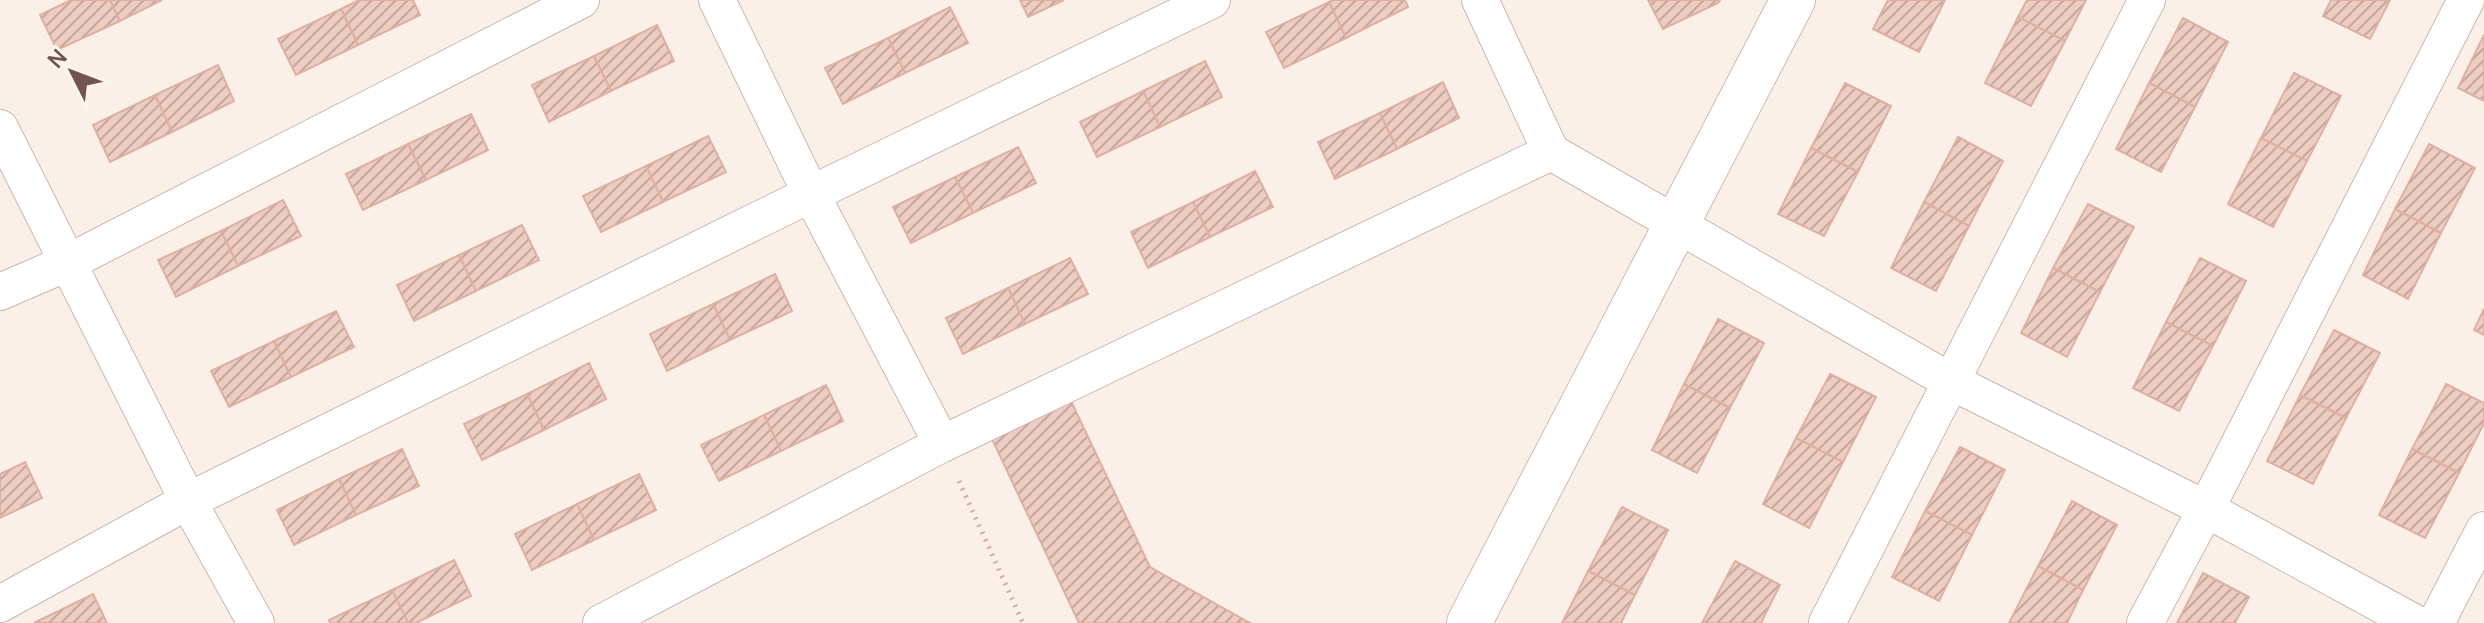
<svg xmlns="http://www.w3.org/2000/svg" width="2484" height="623" viewBox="0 0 2484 623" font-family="Manrope,sans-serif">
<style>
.building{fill:url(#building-hatch);stroke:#deb0a3;stroke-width:2}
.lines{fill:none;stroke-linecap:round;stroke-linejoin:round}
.street-casing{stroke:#cbb7ae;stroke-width:38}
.secondary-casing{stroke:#cfb8af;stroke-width:46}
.path{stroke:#d2afa4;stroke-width:5;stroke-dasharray:2 6;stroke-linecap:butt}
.street{stroke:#fff;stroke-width:36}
.secondary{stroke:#fff;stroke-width:44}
</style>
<defs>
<pattern id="building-hatch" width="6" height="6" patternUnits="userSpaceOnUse" patternTransform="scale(2)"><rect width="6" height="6" fill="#edccc1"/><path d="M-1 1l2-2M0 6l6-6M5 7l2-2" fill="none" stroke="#c4a89f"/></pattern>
</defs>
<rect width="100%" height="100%" fill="#faf0e7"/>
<!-- building -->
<g class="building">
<path d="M71,0H110L120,21L57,50L40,15Z"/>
<path d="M110,0H162L120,21Z"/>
<path d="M359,0H413L420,15L358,45L341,9Z"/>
<path d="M1020,0H1064L1028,17Z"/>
<path d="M1333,0H1405L1408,7L1346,38L1329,2Z"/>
<path d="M1648,0H1720L1718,3L1663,29Z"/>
<path d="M1888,0H1945L1919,52L1873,29Z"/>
<path d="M2027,0H2086L2065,41L2018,17Z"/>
<path d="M2331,0H2390L2370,39L2323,16Z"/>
<path d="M1329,2L1346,38L1284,68L1266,32Z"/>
<path d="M950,7L968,43L905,73L888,38Z"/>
<path d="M341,9L358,45L296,75L278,39Z"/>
<path d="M2018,17L2065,41L2031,106L1985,83Z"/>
<path d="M2183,18L2228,42L2195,107L2149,83Z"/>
<path d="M657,25L674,61L611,91L594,56Z"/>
<path d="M2484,35V101L2458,88Z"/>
<path d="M888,38L905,73L843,104L825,68Z"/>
<path d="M594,56L611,91L549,122L532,85Z"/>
<path d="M1205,61L1222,97L1160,127L1143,91Z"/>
<path d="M218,65L234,101L172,132L155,95Z"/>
<path d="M2294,73L2341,96L2307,161L2261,138Z"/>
<path d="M1443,82L1459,118L1397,149L1380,113Z"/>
<path d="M1845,83L1891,106L1858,172L1811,148Z"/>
<path d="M2149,83L2195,107L2161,172L2116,149Z"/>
<path d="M1143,91L1160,127L1097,157L1080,122Z"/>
<path d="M155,95L172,132L110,162L93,125Z"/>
<path d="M1380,113L1397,149L1335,179L1318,142Z"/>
<path d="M471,114L488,150L426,180L408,144Z"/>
<path d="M708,136L726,172L663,202L646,166Z"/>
<path d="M1958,137L2003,161L1969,226L1924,202Z"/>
<path d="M2261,138L2307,161L2273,227L2228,204Z"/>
<path d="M408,144L426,180L363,210L346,174Z"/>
<path d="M2429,144L2475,168L2441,233L2395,209Z"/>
<path d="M1018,147L1036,183L973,213L955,177Z"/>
<path d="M1811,148L1858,172L1824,236L1778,214Z"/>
<path d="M646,166L663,202L601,232L583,196Z"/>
<path d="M1255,171L1273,207L1210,237L1193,202Z"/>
<path d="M955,177L973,213L911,243L893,207Z"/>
<path d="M283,200L301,236L238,266L221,231Z"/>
<path d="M1193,202L1210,237L1148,268L1131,232Z"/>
<path d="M1924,202L1969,226L1936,291L1891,268Z"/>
<path d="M2088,204L2134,227L2100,292L2053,268Z"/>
<path d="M2395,209L2441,233L2408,299L2363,275Z"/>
<path d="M522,225L539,260L476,291L459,255Z"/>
<path d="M221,231L238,266L176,297L158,260Z"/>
<path d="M459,255L476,291L414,321L397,285Z"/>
<path d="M1070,258L1088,294L1025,324L1008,288Z"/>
<path d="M2200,258L2246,281L2213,346L2166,322Z"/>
<path d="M2053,268L2100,292L2067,357L2021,333Z"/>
<path d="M775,274L792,311L730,340L713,304Z"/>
<path d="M1008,288L1025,324L963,354L946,318Z"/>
<path d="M713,304L730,340L667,371L650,334Z"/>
<path d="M2484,309V335L2474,330Z"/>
<path d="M336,311L354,347L291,377L274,341Z"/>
<path d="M1718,319L1764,343L1730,408L1684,384Z"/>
<path d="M2166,322L2213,346L2179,411L2133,388Z"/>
<path d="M2334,330L2380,353L2346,418L2300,395Z"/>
<path d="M274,341L291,377L229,407L211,371Z"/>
<path d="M589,363L606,399L544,430L527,394Z"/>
<path d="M1830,374L1876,397L1843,462L1796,438Z"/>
<path d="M1684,384L1730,408L1697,473L1652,450Z"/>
<path d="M2446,384L2484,403V423L2459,473L2412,449Z"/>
<path d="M826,385L843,421L781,451L764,415Z"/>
<path d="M527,394L544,430L482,460L464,424Z"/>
<path d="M2300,395L2346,418L2313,484L2267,461Z"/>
<path d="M1070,399L1150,567L1250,623H1079L991,437Z"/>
<path d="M764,415L781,451L719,481L701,445Z"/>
<path d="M1796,438L1843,462L1809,528L1763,504Z"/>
<path d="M1960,447L2005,470L1972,535L1925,511Z"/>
<path d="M402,449L419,486L356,515L339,479Z"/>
<path d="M2412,449L2459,473L2425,538L2379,515Z"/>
<path d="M25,462L42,498L0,518V474Z"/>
<path d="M639,474L656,510L594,540L577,504Z"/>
<path d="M339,479L356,515L294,545L277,510Z"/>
<path d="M2072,501L2117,525L2083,590L2038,566Z"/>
<path d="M577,504L594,540L532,570L515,534Z"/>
<path d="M1622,507L1668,530L1635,595L1588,571Z"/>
<path d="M1925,511L1972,535L1939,601L1892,577Z"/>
<path d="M454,560L471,596L416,623H408L392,590Z"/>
<path d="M1735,561L1780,585L1761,623H1702Z"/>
<path d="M2038,566L2083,590L2067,623H2009Z"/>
<path d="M1588,571L1635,595L1621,623H1562Z"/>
<path d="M2203,573L2249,597L2235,623H2177Z"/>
<path d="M392,590L408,623H330L329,620Z"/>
<path d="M93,594L107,623H34Z"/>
</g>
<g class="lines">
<defs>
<g id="street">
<path d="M717,0L811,194L942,444"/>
<path d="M1480,0L1551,152"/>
<path d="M0,128L188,501L256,623"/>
<path d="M0,292L67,263L581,0"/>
<path d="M0,604L188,501L811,194L1212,0"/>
<path d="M601,623L942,444L1551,152L1950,381L2206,509L2415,623"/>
<path d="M1827,623L2147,0"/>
<path d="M2145,623L2206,509L2466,0"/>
<path d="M2436,623L2484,530"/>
</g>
<path id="secondary" d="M1469,623L1793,0"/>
</defs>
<!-- street casing -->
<use href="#street" class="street-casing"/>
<!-- secondary casing -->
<use href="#secondary" class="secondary-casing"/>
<!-- path -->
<path class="path" d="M959,481L1023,623"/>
<!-- street -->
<use href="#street" class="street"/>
<!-- secondary -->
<use href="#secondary" class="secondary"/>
</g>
<!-- north arrow -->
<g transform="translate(72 72) rotate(312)" stroke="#fdf4ed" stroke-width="6" paint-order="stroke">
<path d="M0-6L14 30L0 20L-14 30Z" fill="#71554e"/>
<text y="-12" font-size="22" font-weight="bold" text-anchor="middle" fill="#71554e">N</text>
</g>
</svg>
